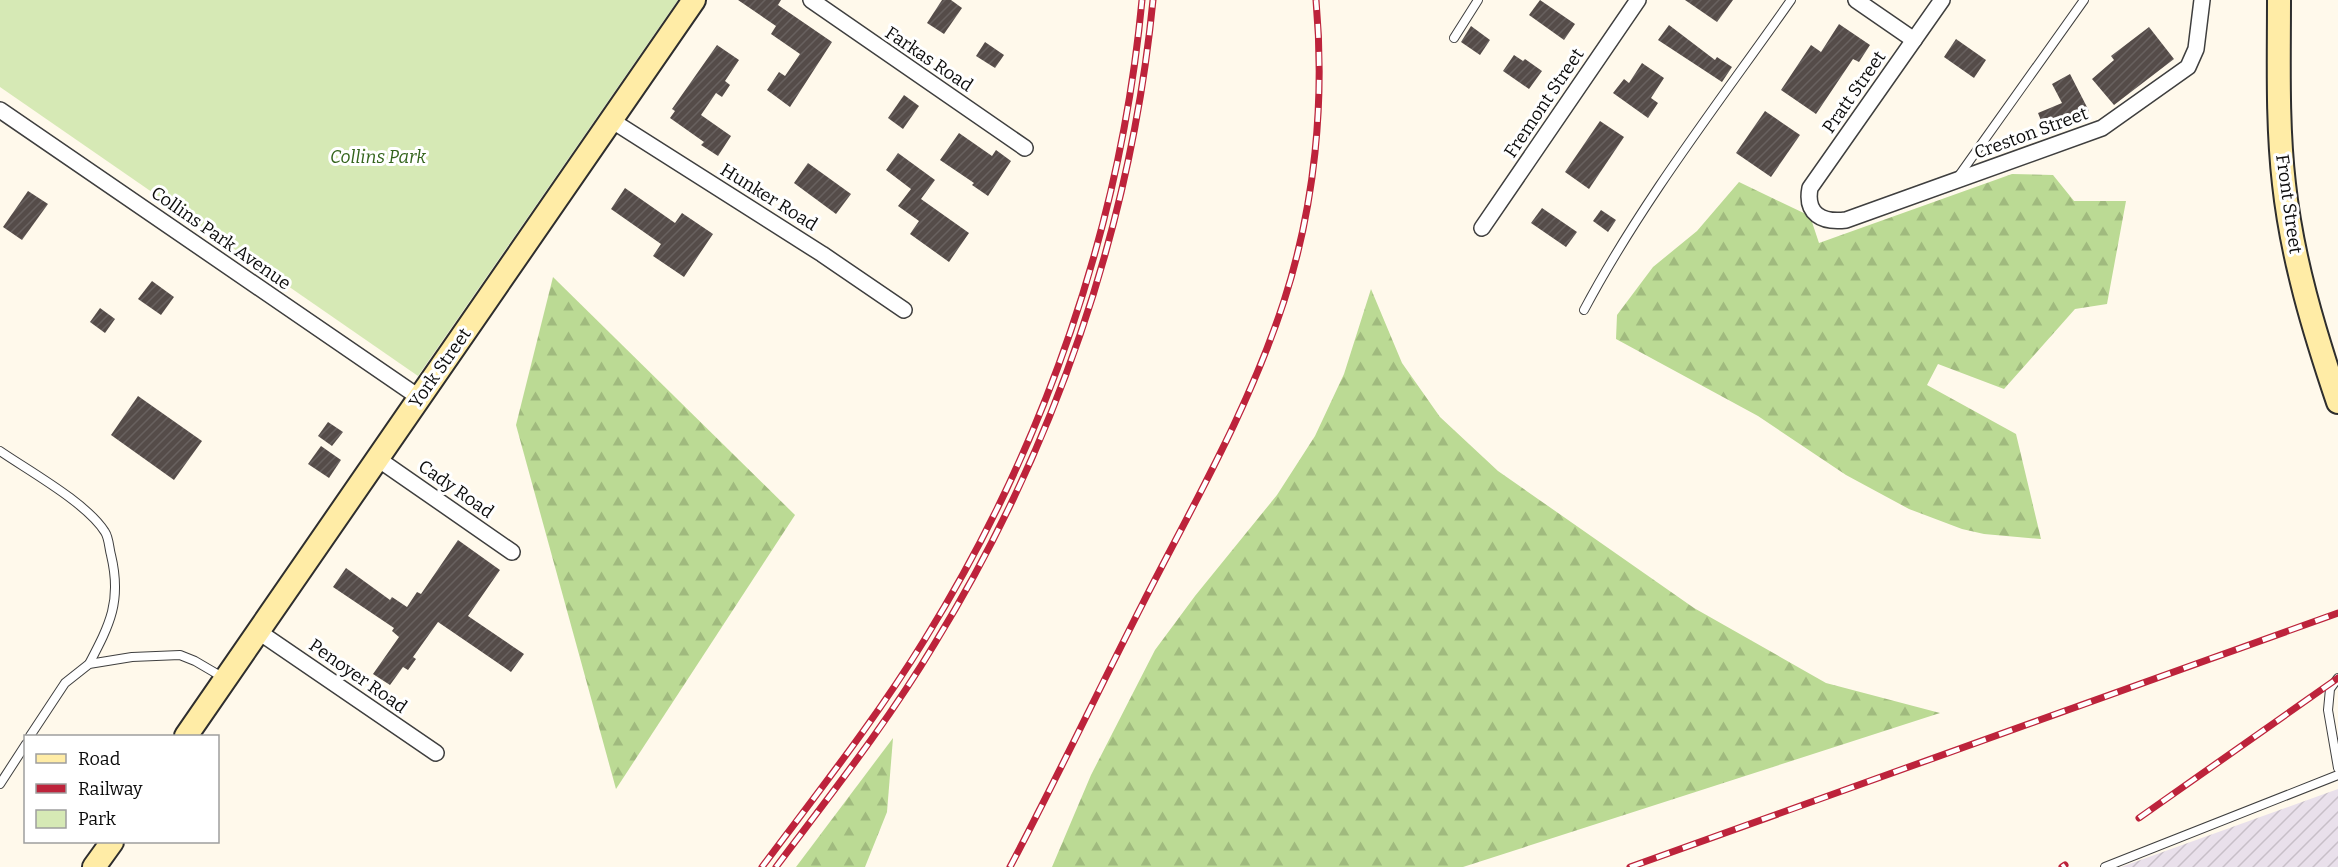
<svg xmlns="http://www.w3.org/2000/svg" width="2338" height="867" viewBox="0 0 2338 867" font-family="Bitter,serif">
<style>
.industrial{fill:url(#industrial-furrows)}
.green{fill:#d6e9b5}
.forest{fill:url(#forest-firs)}
.building{fill:url(#building-hatch)}
.lines{fill:none;stroke-linecap:round;stroke-linejoin:round}
.lane-casing{stroke:#3f3f3f;stroke-width:10}
.street-casing{stroke:#3f3f3f;stroke-width:18}
.secondary-casing{stroke:#2e2e2e;stroke-width:26}
.lane{stroke:#fff;stroke-width:8}
.street{stroke:#fff;stroke-width:15}
.secondary{stroke:#ffeca6;stroke-width:22}
.rail-casing{stroke:#bd233b;stroke-width:7}
.rail{stroke:#fff;stroke-width:4.5;stroke-dasharray:14;stroke-linecap:butt}
.labels{text-anchor:middle;stroke-width:6;stroke-linejoin:round;paint-order:stroke}
.street-label{font-size:18px;fill:#0c0c0c;stroke:#fff}
.park-label{font-size:18px;font-style:italic;fill:#33641c;stroke:#fff}
</style>
<defs>
<pattern id="industrial-furrows" width="10" height="10" patternUnits="userSpaceOnUse" patternTransform="scale(1.5)"><rect width="10" height="10" fill="#e9e0eb"/><path d="M-1 1l2-2M0 10L10 0M9 11l2-2" fill="none" stroke="#c7bfc8"/></pattern>
<pattern id="forest-firs" width="22" height="20" patternUnits="userSpaceOnUse" patternTransform="scale(1.5)"><rect width="22" height="20" fill="#bbda94"/><path d="M5 1l3.5 6h-7zM16 11l3.5 6h-7z" fill="#a0ba7e"/></pattern>
<pattern id="building-hatch" width="6" height="6" patternUnits="userSpaceOnUse" patternTransform="scale(1.5)"><rect width="6" height="6" fill="#554c49"/><path d="M-1 1l2-2M0 6l6-6M5 7l2-2" fill="none" stroke="#68615f"/></pattern>
</defs>
<rect width="100%" height="100%" fill="#fff9eb"/>
<!-- industrial -->
<path class="industrial" d="M2338,789V867H2121Z"/>
<!-- green -->
<path class="green" d="M0,0H678L418,376L0,87Z"/>
<!-- forest -->
<g class="forest">
<path d="M2012,174L2053,175L2074,201H2126L2107,304L2075,309L2004,389L1938,364L1927,385L2016,434L2041,539L1984,534L1962,529L1909,509L1846,475L1758,416L1616,339L1617,315L1653,267L1697,231L1739,182L1810,216L1819,243Z"/>
<path d="M553,277L795,515L616,789L516,425Z"/>
<path d="M1371,289L1402,363L1440,417L1498,471L1694,608L1826,683L1940,713L1463,867H1052L1091,775L1155,650L1195,596L1277,495L1315,436L1344,374Z"/>
<path d="M893,738L887,812L865,867H796Z"/>
</g>
<!-- building -->
<g class="building">
<path d="M738,0H781L778,5L832,42L790,107L767,90L779,72L785,76L800,54L771,34L776,26Z"/>
<path d="M942,0H951L962,8L944,34L927,23Z"/>
<path d="M1540,0L1575,24L1564,40L1529,15Z"/>
<path d="M1685,0H1733L1717,22Z"/>
<path d="M1839,24L1870,45L1859,62L1853,59L1816,114L1781,90L1811,45L1821,52Z"/>
<path d="M1669,25L1715,60L1717,57L1732,67L1722,82L1658,40Z"/>
<path d="M1471,26L1490,40L1480,55L1461,42Z"/>
<path d="M2149,27L2174,59L2114,105L2092,79L2114,60L2111,56Z"/>
<path d="M1956,39L1986,60L1974,78L1944,57Z"/>
<path d="M985,42L1004,55L995,68L976,56Z"/>
<path d="M717,45L739,60L725,81L730,85L722,97L716,93L701,115L731,136L718,156L701,145L704,142L670,118L675,111L672,109Z"/>
<path d="M1514,55L1523,61L1525,59L1542,71L1529,89L1503,71Z"/>
<path d="M1642,63L1664,78L1651,98L1658,103L1648,118L1613,93L1624,79L1629,83Z"/>
<path d="M2070,74L2089,111L2070,121L2069,118L2044,128L2038,113L2062,103L2052,84Z"/>
<path d="M904,95L919,106L903,129L888,118Z"/>
<path d="M1765,111L1800,135L1771,177L1736,153Z"/>
<path d="M1600,121L1624,137L1589,189L1565,172Z"/>
<path d="M959,133L992,156L996,150L1011,161L988,196L972,185L974,183L940,160Z"/>
<path d="M898,153L935,180L921,199L969,233L949,262L910,234L919,221L898,206L911,189L886,170Z"/>
<path d="M808,163L851,194L836,214L794,183Z"/>
<path d="M625,188L675,223L682,213L713,234L684,277L653,256L661,244L611,209Z"/>
<path d="M28,191L48,204L22,240L3,227Z"/>
<path d="M1542,208L1577,232L1566,247L1531,223Z"/>
<path d="M1601,210L1616,220L1608,232L1593,221Z"/>
<path d="M152,281L174,297L161,315L138,299Z"/>
<path d="M100,308L115,319L105,333L90,322Z"/>
<path d="M138,396L202,441L174,480L111,435Z"/>
<path d="M328,422L343,432L332,446L318,436Z"/>
<path d="M321,446L341,460L329,478L308,464Z"/>
<path d="M458,540L500,570L468,616L524,654L511,672L438,622L413,657L416,659L408,670L403,667L390,685L373,674L399,637L392,631L394,628L333,587L346,568L390,600L392,597L407,607L417,592L421,594Z"/>
</g>
<g class="lines">
<defs>
<g id="lane">
<path d="M1454,38L1478,0"/>
<path d="M1958,177L2084,0"/>
<path d="M1584,310C1642,201 1720,101 1791,0"/>
<path d="M0,451C29,471 87,503 105,532C109,538 109,548 111,555C122,601 110,624 89,664"/>
<path d="M2338,678L2330,689L2328,710L2338,768"/>
<path d="M30,736L65,683L89,664L132,657L180,655L195,661L224,678"/>
<path d="M0,784L26,744"/>
<path d="M2105,867L2338,775"/>
</g>
<g id="street">
<path d="M811,0L1025,148"/>
<path d="M1856,0L1914,40"/>
<path d="M1942,0L1810,188C1805,214 1822,223 1846,220L2102,128L2188,67L2196,49L2202,0"/>
<path d="M0,110L420,398"/>
<path d="M611,120L822,254L904,310"/>
<path d="M1482,228L1638,0"/>
<path d="M378,459L512,552"/>
<path d="M259,632L436,753"/>
</g>
<g id="secondary">
<path d="M2279,0C2279,61 2277,123 2284,184C2292,258 2314,331 2338,402"/>
<path d="M186,736L694,0"/>
<path d="M94,867L112,842"/>
</g>
</defs>
<!-- lane casing -->
<use href="#lane" class="lane-casing"/>
<!-- street casing -->
<use href="#street" class="street-casing"/>
<!-- secondary casing -->
<use href="#secondary" class="secondary-casing"/>
<!-- lane -->
<use href="#lane" class="lane"/>
<!-- street -->
<use href="#street" class="street"/>
<!-- secondary -->
<use href="#secondary" class="secondary"/>
<defs>
<g id="rail">
<path d="M2139,818L2338,678"/>
<path d="M762,867C818,792 876,719 925,639C1044,447 1121,226 1142,0"/>
<path d="M776,867C831,794 888,722 935,643C1054,449 1131,227 1153,0"/>
<path d="M1010,867C1056,780 1098,691 1143,603C1193,505 1250,406 1284,301C1315,205 1325,101 1316,0"/>
<path d="M1630,867L2338,613"/>
<path d="M2062,867L2065,865"/>
</g>
</defs>
<!-- rail casing -->
<use href="#rail" class="rail-casing"/>
<!-- rail -->
<use href="#rail" class="rail"/>
</g>
<g class="labels">
<!-- street labels -->
<g class="street-label">
<text transform="translate(929 59) rotate(34)" y="6">Farkas Road</text>
<text transform="translate(1854 92) rotate(-55)" y="6">Pratt Street</text>
<text transform="translate(1544 103) rotate(-56)" y="6">Fremont Street</text>
<text transform="translate(2031 133) rotate(-20)" y="6">Creston Street</text>
<text transform="translate(769 197) rotate(32)" y="6">Hunker Road</text>
<text transform="translate(2289 204) rotate(82)" y="6">Front Street</text>
<text transform="translate(221 238) rotate(35)" y="6">Collins Park Avenue</text>
<text transform="translate(440 368) rotate(-55)" y="6">York Street</text>
<text transform="translate(456 489) rotate(35)" y="6">Cady Road</text>
<text transform="translate(358 676) rotate(35)" y="6">Penoyer Road</text>
</g>
<!-- park labels -->
<g class="park-label">
<text x="378" y="163">Collins Park</text>
</g>
</g>
<!-- legend -->
<rect x="24" y="735" width="195" height="108" fill="#ffffff" stroke="#9e9e9e" stroke-width="1.5"/>
<rect x="36" y="754" width="30" height="9" fill="#ffeca6" stroke="#9e9e9e" stroke-width="1.5"/>
<text x="78" y="765" font-size="18" fill="#0c0c0c">Road</text>
<rect x="36" y="784" width="30" height="9" fill="#bd233b" stroke="#9e9e9e" stroke-width="1.5"/>
<text x="78" y="795" font-size="18" fill="#0c0c0c">Railway</text>
<rect x="36" y="810" width="30" height="18" fill="#d6e9b5" stroke="#9e9e9e" stroke-width="1.5"/>
<text x="78" y="825" font-size="18" fill="#0c0c0c">Park</text>
</svg>
